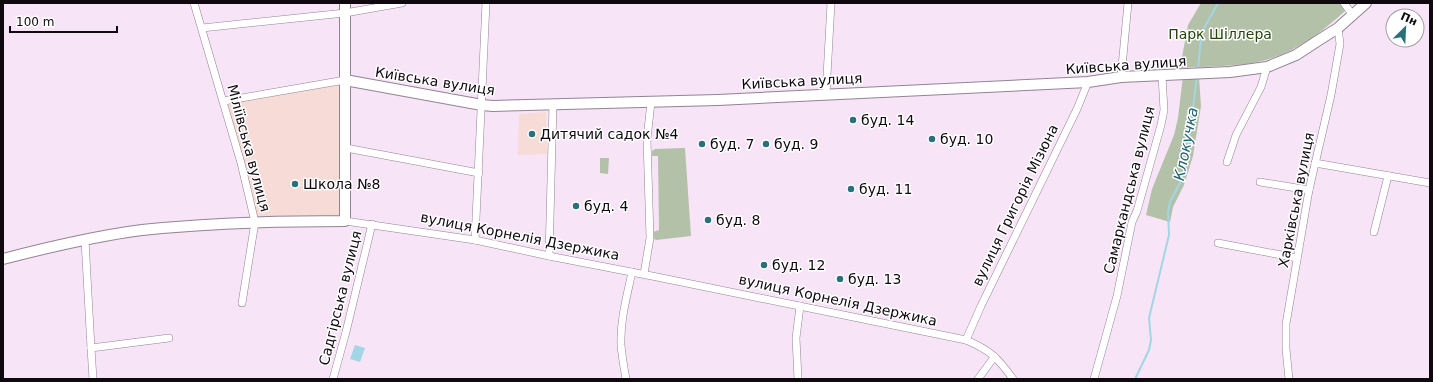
<svg xmlns="http://www.w3.org/2000/svg" width="1433" height="382" viewBox="0 0 1433 382" font-family="'DejaVu Sans',sans-serif">
<style>
.education{fill:#f6dbd7}
.green{fill:#b2c1a8}
.water{fill:#a2d6e5}
.lines{fill:none;stroke-linecap:round;stroke-linejoin:round}
.stream{stroke:#a2d6e5;stroke-width:2}
.street-casing{stroke:#938393;stroke-width:8}
.secondary-casing{stroke:#938393;stroke-width:12}
.street{stroke:#fff;stroke-width:7}
.secondary{stroke:#fff;stroke-width:10}
.poi-dot{fill:#29707d;stroke:#fff;stroke-width:1.5}
.labels{text-anchor:middle;stroke-width:3;stroke-linejoin:round;paint-order:stroke}
.park-label{font-size:14px;fill:#26430b;stroke:#fff}
.street-label{font-size:14px;fill:#0f090f;stroke:#fff}
.poi-label{font-size:14px;fill:#0f090f;stroke:#fff;text-anchor:start}
.water-label{font-size:15px;font-style:italic;fill:#1d6071;stroke:#fff}
</style>
<rect width="100%" height="100%" fill="#f7e5f7"/>
<!-- education -->
<g class="education">
<path d="M345,81L344,221H255L224,102Z"/>
<path d="M546,112L547,154L518,155L519,114Z"/>
</g>
<!-- green -->
<g class="green">
<path d="M1201,3H1340L1345,11C1322,32 1297,51 1266,60C1241,67 1207,66 1180,68L1188,25Z"/>
<path d="M1183,76L1199,77L1201,106L1193,156L1184,185L1173,207L1170,222L1146,215L1152,189L1174,135L1178,118Z"/>
<path d="M685,148L691,236L656,240L653,238V232L659,230L658,156H652V151L655,149Z"/>
<path d="M600,158H609L608,174L600,173Z"/>
</g>
<!-- water -->
<path class="water" d="M355,345L365,348L360,362L350,359Z"/>
<g class="lines">
<!-- stream -->
<g class="stream">
<path d="M1198,70L1201,37L1203,30L1218,3"/>
<path d="M1135,379L1149,350L1151,340L1149,318L1169,235L1168,212L1170,202L1181,181L1189,140L1197,76"/>
</g>
<defs>
<g id="street">
<path d="M194,3L241,163L255,222L242,303"/>
<path d="M1344,3L1352,14"/>
<path d="M202,28L345,13L402,3"/>
<path d="M1121,77L1128,3"/>
<path d="M826,94L831,3"/>
<path d="M224,101L345,80"/>
<path d="M346,148L479,173"/>
<path d="M1227,162L1236,135L1261,87L1267,67"/>
<path d="M1315,163L1430,183"/>
<path d="M1260,182L1309,190"/>
<path d="M345,221L475,240L549,256L657,277L966,340C990,350 998,358 1013,379"/>
<path d="M1374,232L1388,176"/>
<path d="M85,240L91,348L169,338"/>
<path d="M475,240L486,3"/>
<path d="M1218,243L1297,258"/>
<path d="M549,256L553,104"/>
<path d="M644,274L650,238L647,139L651,102"/>
<path d="M966,340L981,306L1077,109L1088,82"/>
<path d="M91,348L93,379"/>
<path d="M333,379L346,332L372,224"/>
<path d="M626,379C624,368 622,357 621,345C620,320 627,296 632,272"/>
<path d="M798,379L796,338L800,306"/>
<path d="M978,379L992,360L995,357"/>
<path d="M1094,379L1117,296L1132,222L1137,211L1161,125L1164,110L1162,76"/>
<path d="M1289,379L1286,349V324L1309,190L1331,95L1340,44L1338,28"/>
</g>
<g id="secondary">
<path d="M345,80L482,105L493,106L718,100L1088,82L1121,77L1230,72L1267,67L1296,55L1319,40L1338,28L1366,3"/>
<path d="M3,259C49,247 96,236 142,230C210,223 277,221 345,221V3"/>
</g>
</defs>
<!-- street casing -->
<use href="#street" class="street-casing"/>
<!-- secondary casing -->
<use href="#secondary" class="secondary-casing"/>
<!-- street -->
<use href="#street" class="street"/>
<!-- secondary -->
<use href="#secondary" class="secondary"/>
</g>
<!-- markers -->
<g class="poi-dot">
<circle cx="853" cy="120" r="4"/>
<circle cx="532" cy="134" r="4"/>
<circle cx="932" cy="139" r="4"/>
<circle cx="702" cy="144" r="4"/>
<circle cx="766" cy="144" r="4"/>
<circle cx="295" cy="184" r="4"/>
<circle cx="851" cy="189" r="4"/>
<circle cx="576" cy="206" r="4"/>
<circle cx="708" cy="220" r="4"/>
<circle cx="764" cy="265" r="4"/>
<circle cx="840" cy="279" r="4"/>
</g>
<g class="labels">
<!-- park labels -->
<g class="park-label">
<text x="1220" y="39">Парк Шіллера</text>
</g>
<!-- street labels -->
<g class="street-label">
<text transform="translate(1126 65) rotate(-4)" y="5">Київська вулиця</text>
<text transform="translate(435 81) rotate(9)" y="5">Київська вулиця</text>
<text transform="translate(802 81) rotate(-3)" y="5">Київська вулиця</text>
<text transform="translate(249 148) rotate(75)" y="5">Міліївська вулиця</text>
<text transform="translate(1129 190) rotate(-76)" y="5">Самаркандська вулиця</text>
<text transform="translate(1296 200) rotate(-79)" y="5">Харківська вулиця</text>
<text transform="translate(1015 205) rotate(-64)" y="5">вулиця Григорія Мізюна</text>
<text transform="translate(520 236) rotate(11)" y="5">вулиця Корнелія Дзержика</text>
<text transform="translate(340 298) rotate(-76)" y="5">Садгірська вулиця</text>
<text transform="translate(838 300) rotate(12)" y="5">вулиця Корнелія Дзержика</text>
</g>
<!-- poi labels -->
<g class="poi-label">
<text x="861" y="125">буд. 14</text>
<text x="540" y="139">Дитячий садок №4</text>
<text x="940" y="144">буд. 10</text>
<text x="710" y="149">буд. 7</text>
<text x="774" y="149">буд. 9</text>
<text x="303" y="189">Школа №8</text>
<text x="859" y="194">буд. 11</text>
<text x="584" y="211">буд. 4</text>
<text x="716" y="225">буд. 8</text>
<text x="772" y="270">буд. 12</text>
<text x="848" y="284">буд. 13</text>
</g>
<!-- water labels -->
<g class="water-label">
<text transform="translate(1186 144) rotate(-79)" y="5">Клокучка</text>
</g>
</g>
<!-- border -->
<rect width="1433" height="382" fill="none" stroke="#0f090f" stroke-width="8"/>
<!-- north arrow -->
<g transform="translate(1405 28) rotate(24)"><circle r="19" fill="#ffffff" stroke="#9f9d9f"/>
<path d="M0-3L7 15L0 10L-7 15Z" fill="#29707d"/>
<text y="-6" font-size="11" font-weight="bold" text-anchor="middle" fill="#0f090f">Пн</text>
</g>
<!-- scale -->
<path d="M10 26v6h107v-6" fill="none" stroke="#0f090f" stroke-width="2"/>
<text x="16" y="26" font-size="12" fill="#0f090f" stroke="#ffffff" stroke-width="3" paint-order="stroke">100 m</text>
</svg>
